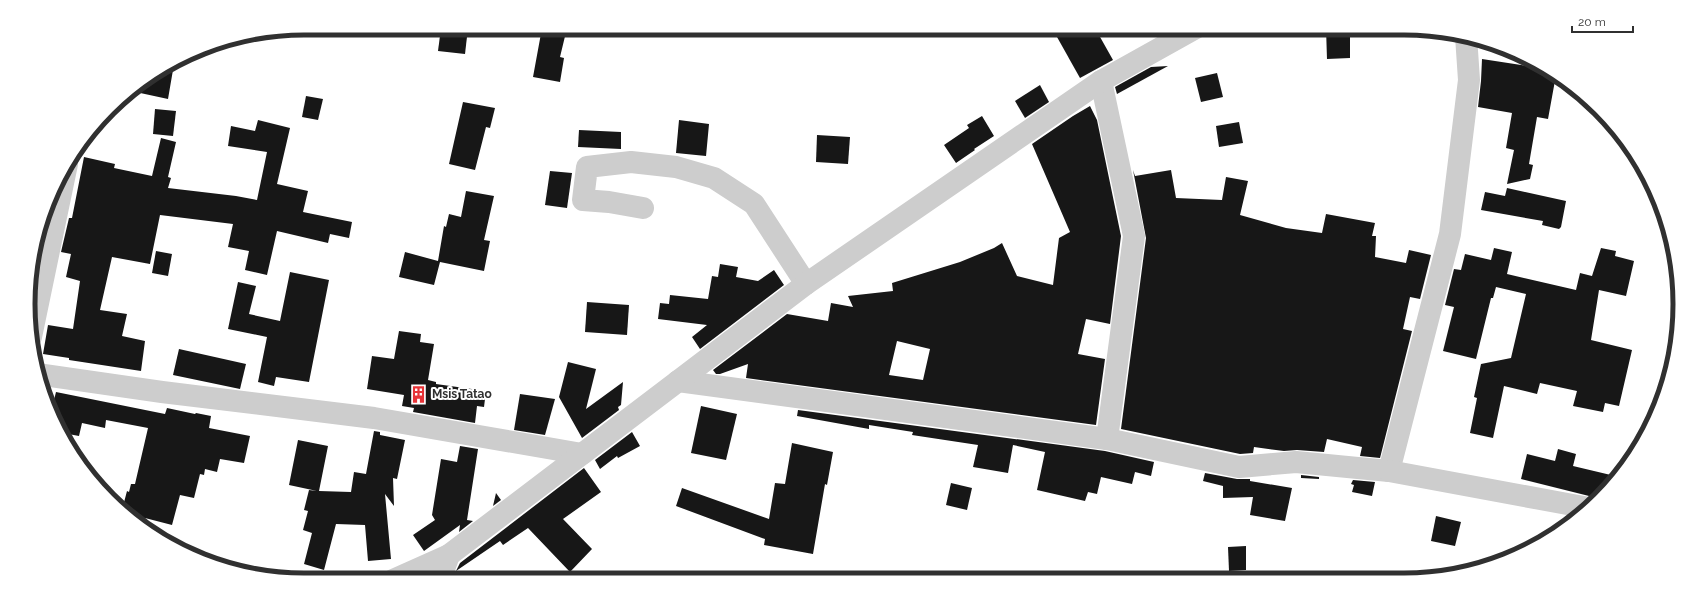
<svg xmlns="http://www.w3.org/2000/svg" width="1708" height="608" viewBox="0 0 1708 608" font-family="Raleway,sans-serif">
<style>
.building{fill:#171717;fill-rule:evenodd}
.lines{fill:none;stroke-linecap:round;stroke-linejoin:round}
.minor{stroke:#cdcdcd;stroke-width:22}
.labels{text-anchor:middle;stroke-width:4;stroke-linejoin:round;paint-order:stroke}
.poi-label{font-size:12px;font-weight:bold;fill:#303030;stroke:#fff;text-anchor:start}
.rim{fill:none;stroke:#303030;stroke-width:5}
</style>
<rect width="100%" height="100%" fill="#fff"/>
<!-- building -->
<g class="building">
<path d="M441,28H468L465,54L438,51Z"/>
<path d="M542,28H567L560,57L564,58L560,82L533,77Z"/>
<path d="M1073,28H1095L1113,60L1080,78L1057,37Z"/>
<path d="M1326,28H1350V58L1327,59Z"/>
<path d="M1482,59L1547,69L1556,75L1548,119L1537,117L1529,164L1533,165L1530,179L1507,184L1514,150L1506,148L1512,113L1478,107L1481,81Z"/>
<path d="M174,64L168,99L131,91L165,70Z"/>
<path d="M1168,66L1117,94L1115,87L1151,67Z"/>
<path d="M1217,73L1223,97L1201,102L1195,78Z"/>
<path d="M1040,85L1049,102L1025,118L1015,101Z"/>
<path d="M306,96L323,99L318,120L302,117Z"/>
<path d="M463,102L495,108L490,128L486,127L475,170L449,164Z"/>
<path d="M1090,106L1097,120L1121,236L1110,324L1086,319L1078,354L1105,359L1096,425L746,378L748,364L720,374H716L713,370L787,314L828,321L831,303L853,307L848,296L893,291L892,283L960,262L994,248L1002,243L1017,276L1053,285L1059,238L1070,232L1032,144L1073,116ZM897,341L930,349L923,380L889,375Z"/>
<path d="M155,109L176,111L173,136L153,134Z"/>
<path d="M982,116L994,136L974,149L975,150L956,163L944,145L969,128L967,125Z"/>
<path d="M258,120L290,128L277,184L308,191L303,212L352,222L349,238L330,234L328,243L277,231L267,275L245,270L249,251L228,247L233,224L160,215L150,264L112,257L100,310L127,314L122,336L145,341L141,371L69,360V358L43,354L48,325L73,329L80,281L66,277L71,254L61,252L69,218H72L84,157L115,164L114,168L152,176L161,138L176,142L168,177L171,178L168,188L236,196L257,200L267,152L228,146L231,126L255,131Z"/>
<path d="M679,120L709,124L706,156L676,153Z"/>
<path d="M1239,122L1243,143L1219,147L1216,126Z"/>
<path d="M579,130L621,132V149L578,147Z"/>
<path d="M817,135L850,137L848,164L816,162Z"/>
<path d="M1133,170L1135,176L1171,170L1176,198L1222,200L1226,177L1248,181L1240,215L1286,228L1322,233L1326,214L1375,223L1372,236H1376L1375,257L1406,263L1409,250L1431,255L1420,299L1410,297L1403,329L1412,331L1380,458L1360,456L1362,447L1327,439L1324,452L1297,450L1284,451L1254,447L1253,453L1240,454L1121,429L1146,238Z"/>
<path d="M550,171L572,173L567,208L545,205Z"/>
<path d="M1507,188L1566,201L1561,227L1559,229L1542,225L1543,221L1481,210L1485,192L1505,196Z"/>
<path d="M466,191L494,196L484,240L490,241L484,271L440,262L434,285L399,277L405,252L438,261L444,226L446,227L449,214L461,217Z"/>
<path d="M1494,248L1512,252L1507,274L1576,290L1580,273L1592,276L1601,248L1616,251L1615,256L1634,261L1626,296L1599,290L1591,340L1632,350L1619,406L1605,403L1603,412L1573,406L1577,391L1540,383L1537,394L1504,386L1493,438L1470,433L1477,398L1474,397L1481,364L1511,358L1526,294L1496,287L1493,298H1491L1476,359L1443,351L1454,307L1445,305L1454,269L1461,270L1465,254L1491,260Z"/>
<path d="M156,251L172,254L168,276L152,273Z"/>
<path d="M720,264L738,267L736,277L758,281L774,270L784,285L700,349L692,337L707,325L658,319L660,303L669,304L670,295L708,299L712,276L718,277Z"/>
<path d="M290,272L329,280L309,382L276,377L274,386L258,382L267,337L228,329L238,282L256,286L249,314L280,321Z"/>
<path d="M587,302L629,305L627,335L585,332Z"/>
<path d="M399,331L421,334L420,342L434,344L428,380L436,382V384L486,391L484,407L477,406L475,423L413,412L414,408L402,406L404,395L367,389L372,356L394,359Z"/>
<path d="M179,349L246,364L240,389L173,375Z"/>
<path d="M568,362L596,369L586,409L623,382L621,405L618,407L619,410L582,438L559,397Z"/>
<path d="M56,392L165,414L167,408L195,414L196,413L211,416L209,428L250,436L244,463L220,459L217,472L205,469L204,475L200,474L194,498L180,495L172,525L145,518L143,527L122,510L127,491L129,492L131,484H135L148,428L106,420L105,428L82,423L79,436L63,433L52,408Z"/>
<path d="M520,394L555,399L545,435L514,430Z"/>
<path d="M701,406L737,414L726,460L691,453Z"/>
<path d="M798,410L1105,451L1154,462L1151,476L1135,472L1132,484L1101,477L1097,494L1088,492L1085,501L1037,490L1045,452L1013,445L1008,473L973,467L978,445L912,435L913,432L869,425V429L797,416Z"/>
<path d="M374,431L380,432V435L405,440L397,479L393,478L394,506L385,494L391,559L368,561L365,525L336,524L324,570L304,564L312,533L303,530L308,511L304,510L309,490L317,491L289,485L298,440L328,446L319,491L351,492L354,472L366,474Z"/>
<path d="M632,432L640,446L618,458L617,456L600,469L595,460Z"/>
<path d="M792,443L833,452L827,485L825,484L813,554L764,545L765,539L676,506L682,488L769,519L775,483L785,484Z"/>
<path d="M460,446L478,449L467,520L473,521L459,532L460,525L424,551L413,535L435,520L432,515L441,459L457,462Z"/>
<path d="M1558,449L1576,454L1573,466L1615,476L1597,498L1521,479L1527,454L1555,461Z"/>
<path d="M584,468L601,492L563,519L592,549L570,572L528,528L503,545L500,541L456,571L460,563Z"/>
<path d="M1205,473L1237,479H1250V481L1292,488L1285,521L1250,515L1253,497L1223,498V486L1203,481Z"/>
<path d="M1301,475L1319,477V479L1301,478Z"/>
<path d="M1353,480L1375,482L1372,496L1352,492L1354,485L1351,484Z"/>
<path d="M951,483L972,488L967,510L946,505Z"/>
<path d="M496,493L501,500L493,506Z"/>
<path d="M1436,516L1461,522L1455,546L1431,541Z"/>
<path d="M1246,546V570L1229,571L1228,547Z"/>
</g>
<g class="lines">
<!-- minor -->
<g class="minor">
<path d="M1101,81L1134,236L1107,439"/>
<path d="M643,208L609,202L583,200L587,167L631,162L676,167L714,178L754,204L806,284"/>
<path d="M31,337L67,164"/>
<path d="M37,374L162,392L374,418L582,454"/>
<path d="M678,381L1107,439L1239,467L1296,462L1389,471L1450,234L1469,80L1466,36"/>
<path d="M1389,471L1589,508"/>
<path d="M393,580L449,555L806,284L1101,81L1196,28"/>
<path d="M440,580L449,555"/>
</g>
</g>
<!-- icons -->
<defs>
<symbol id="building-bare" viewBox="-9 -9 18 18"><path d="M-4-6H4V6H1V3H-1V6H-4ZM-2.5-4.3h1.7v1.8h-1.7ZM.8-4.3h1.7v1.8H.8ZM-2.5-1h1.7V.8h-1.7ZM.8-1h1.7V.8H.8Z" fill="#e73337" stroke="#fff" stroke-width="2.5" paint-order="stroke"/></symbol>
</defs>
<g fill-rule="evenodd">
<use href="#building-bare" x="406" y="382" width="25" height="25"/>
</g>
<g class="labels">
<!-- poi labels -->
<g class="poi-label">
<text x="432" y="398">Msis Tatao</text>
</g>
</g>
<!-- crop -->
<path d="M0 0H1708V608H0ZM304 35H1404A269 269 0 0 1 1673 304V304A269 269 0 0 1 1404 573H304A269 269 0 0 1 35 304V304A269 269 0 0 1 304 35Z" fill="#fff" fill-rule="evenodd"/>
<path class="rim" d="M304 35H1404A269 269 0 0 1 1673 304V304A269 269 0 0 1 1404 573H304A269 269 0 0 1 35 304V304A269 269 0 0 1 304 35Z"/>
<!-- scale -->
<path d="M1572 26v6h61v-6" fill="none" stroke="#303030" stroke-width="2"/>
<text x="1578" y="26" font-size="12" fill="#303030" stroke="#ffffff" stroke-width="3" paint-order="stroke">20 m</text>
</svg>
